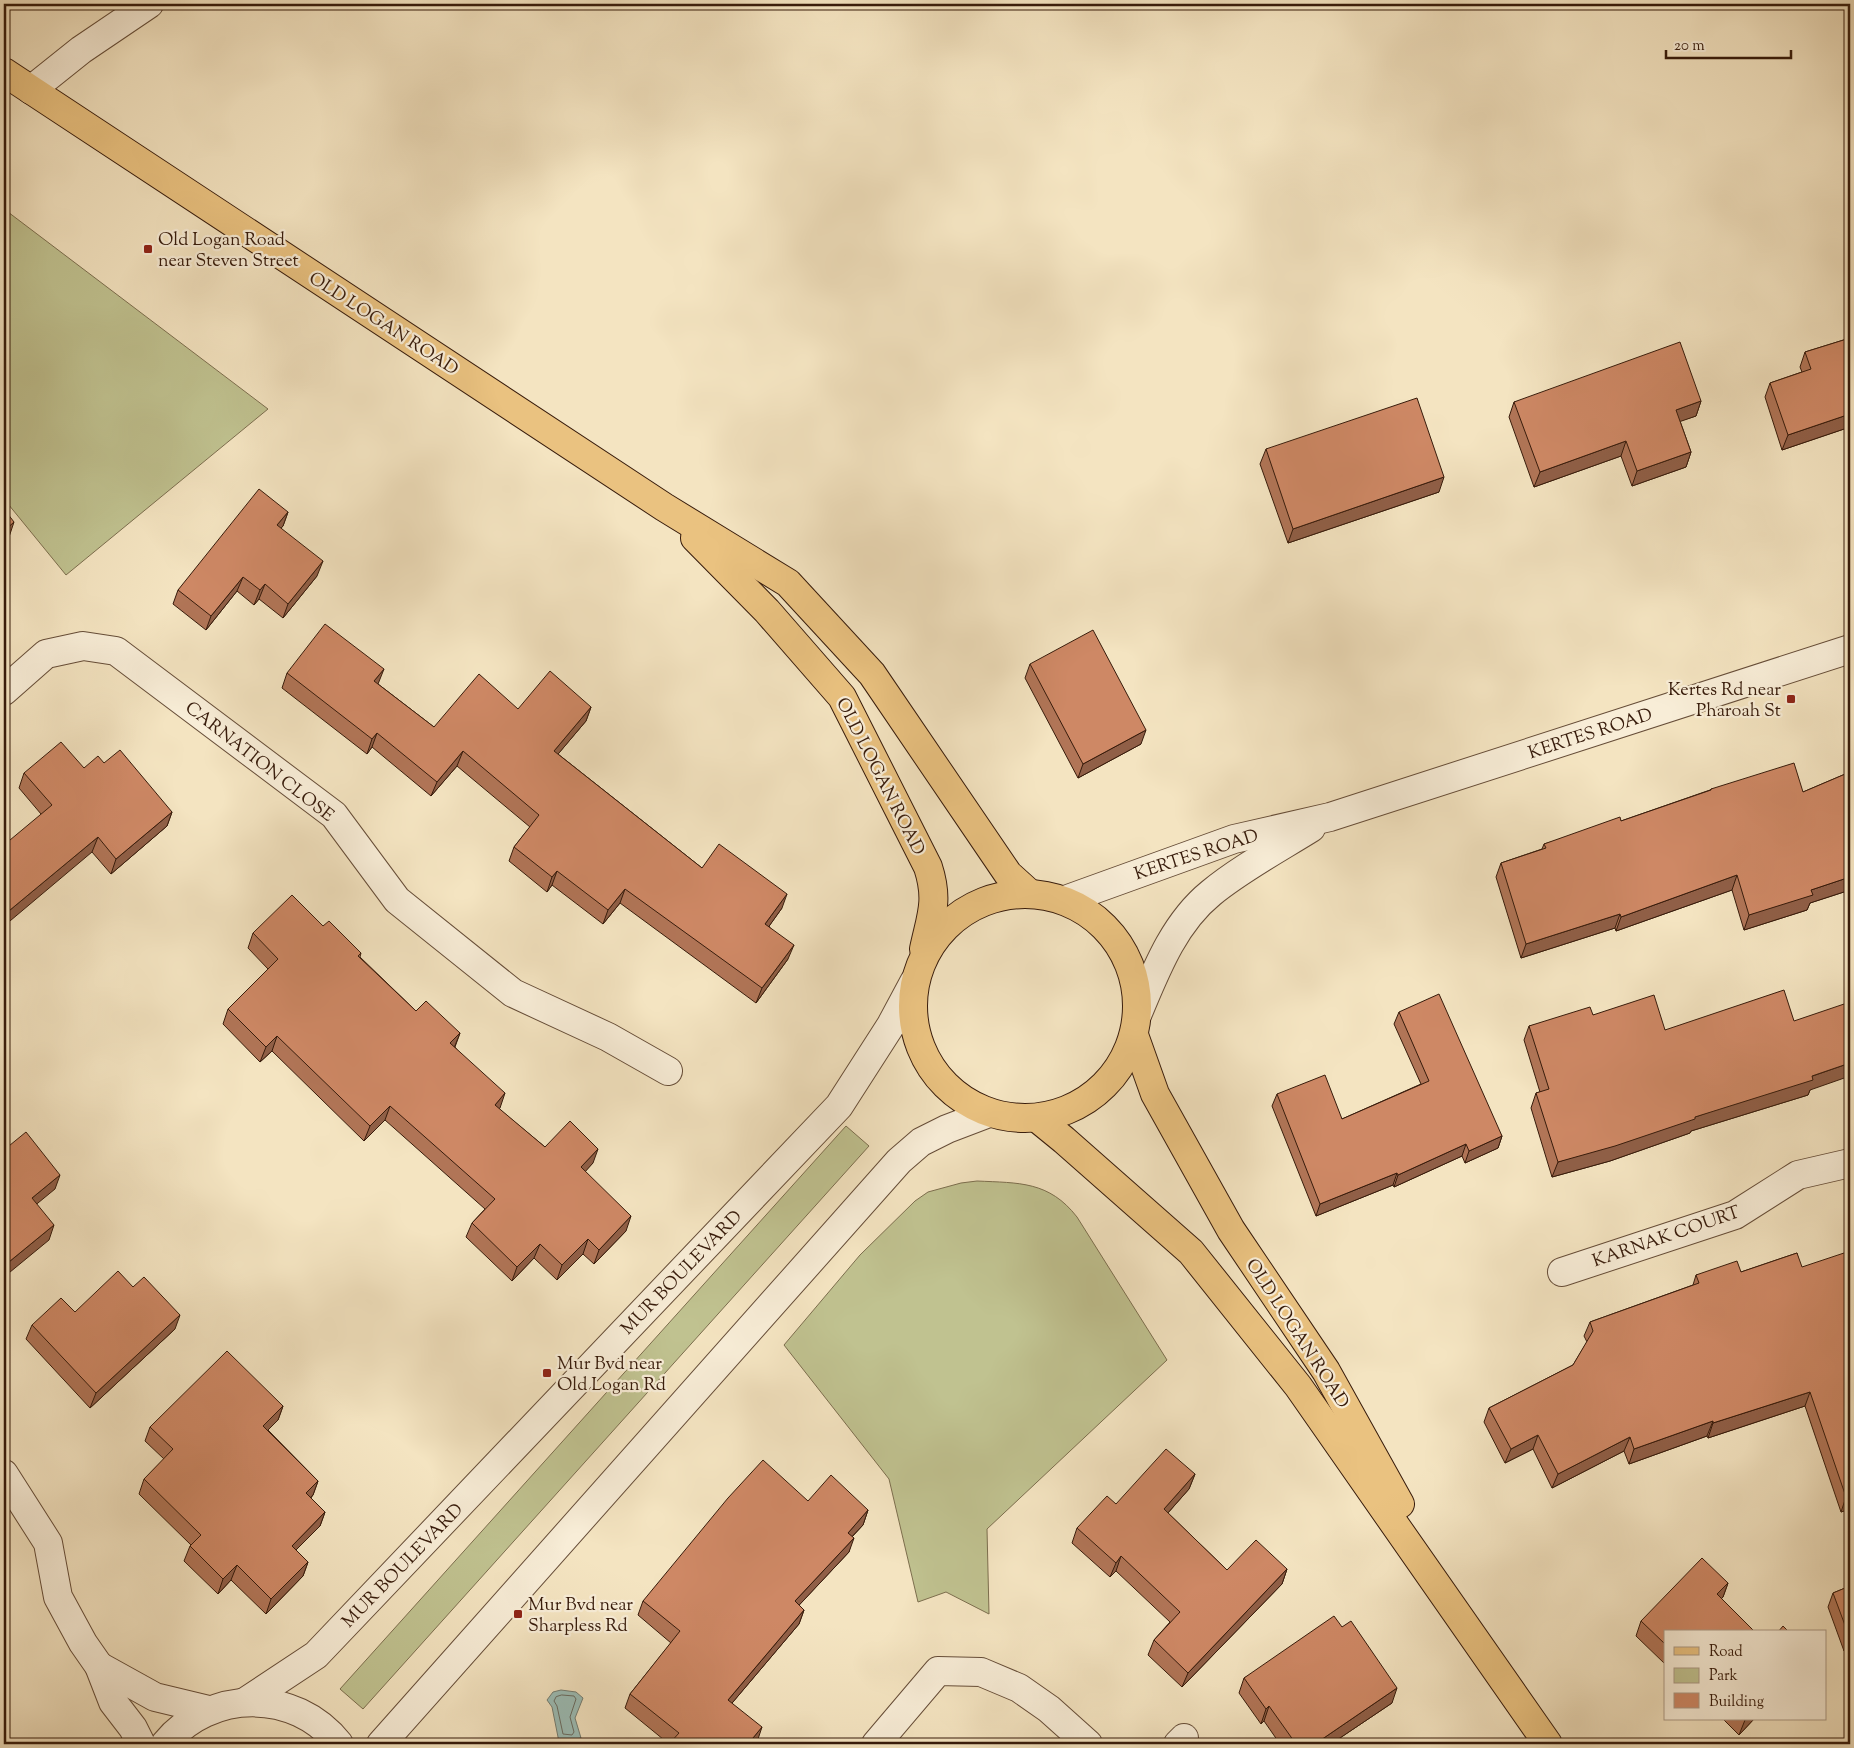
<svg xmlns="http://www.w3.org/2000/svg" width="1854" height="1748" viewBox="0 0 1854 1748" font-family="'Sorts Mill Goudy',serif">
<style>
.green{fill:#c0c290;stroke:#7c6e4e}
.water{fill:#9cbeb7;stroke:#747d72}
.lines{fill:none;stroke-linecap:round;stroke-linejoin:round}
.shore{stroke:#6a6c61;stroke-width:1}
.minor-casing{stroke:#664d38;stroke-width:30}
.major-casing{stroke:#371b0b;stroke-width:30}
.minor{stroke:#f8edd7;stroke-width:28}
.major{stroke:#eac280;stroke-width:28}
.wall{fill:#b17557;stroke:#371b0b}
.shaded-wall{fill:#905f47;stroke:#371b0b}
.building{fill:#ce8865;stroke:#371b0b}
.poi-dot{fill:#8f2418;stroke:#f8edd7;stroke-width:2}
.labels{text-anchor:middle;stroke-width:4.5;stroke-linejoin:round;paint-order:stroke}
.poi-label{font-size:18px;fill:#371b0b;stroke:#f8edd7;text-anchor:start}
.street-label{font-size:18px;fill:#371b0b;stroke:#f8edd7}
</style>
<rect width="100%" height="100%" fill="#f4e4c1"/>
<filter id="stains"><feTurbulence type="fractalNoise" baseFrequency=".004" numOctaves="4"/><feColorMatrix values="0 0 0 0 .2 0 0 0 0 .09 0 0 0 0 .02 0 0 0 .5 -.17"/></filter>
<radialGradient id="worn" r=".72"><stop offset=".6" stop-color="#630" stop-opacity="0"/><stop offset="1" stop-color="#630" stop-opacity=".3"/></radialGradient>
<!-- green -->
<g class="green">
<path d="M4,209L268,409L66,575L4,499Z"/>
<path d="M846,1126L869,1146L363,1709L340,1689Z"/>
<path d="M977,1181C1019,1183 1049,1181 1077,1217L1167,1360L987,1529L989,1614L946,1592L918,1602L889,1479L784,1345L860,1255L915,1201L928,1192L961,1183Z"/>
</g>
<!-- water -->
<path class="water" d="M561,1690L576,1692L583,1698L575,1718L581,1738L559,1742L552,1707L547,1700L553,1692Z"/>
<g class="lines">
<!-- shore -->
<path class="shore" d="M562,1695L574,1696L576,1699L570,1717L574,1732L572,1735L563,1734L557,1706L554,1701L556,1697Z"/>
<defs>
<g id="minor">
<path d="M31,90L81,50L149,4"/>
<path d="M4,691L46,654L83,646L116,651L334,815L397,900L513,993L608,1037L668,1071"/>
<path d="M1065,900L1234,839L1330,817L1850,649"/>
<path d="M1138,1013C1156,970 1174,923 1211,893C1240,869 1279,848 1311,828"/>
<path d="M1562,1272L1735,1215L1798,1175L1850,1163"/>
<path d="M4,1474L48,1543L58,1597L83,1643L99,1666L113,1702L133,1728L141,1744"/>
<path d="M99,1666L155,1697L209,1710"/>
<path d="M245,1702L316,1655L839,1106L891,1025L914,982"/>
<path d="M165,1744C210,1689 295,1688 339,1744"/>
<path d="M381,1744L899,1161L921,1142L947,1129L989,1113"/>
<path d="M876,1744L938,1671L981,1672L1019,1688L1049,1709L1088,1744"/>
<path d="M1178,1744L1184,1738"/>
</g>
<g id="major">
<path d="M4,72L664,507L788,583L872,674L1008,874L1029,893"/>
<path d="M695,538L767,611L842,697L928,867C939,901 931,916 924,949"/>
<circle cx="1025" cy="1006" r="112"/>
<path d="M1134,1035L1155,1094L1231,1230L1326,1371L1400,1504"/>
<path d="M1037,1118L1064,1140L1191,1252L1298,1386L1548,1744"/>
</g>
</defs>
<!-- minor casing -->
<use href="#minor" class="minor-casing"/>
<!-- major casing -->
<use href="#major" class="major-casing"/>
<!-- minor -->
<use href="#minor" class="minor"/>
<!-- major -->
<use href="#major" class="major"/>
</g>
<!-- wall -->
<g class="wall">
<path d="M1850,338V427L1782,450L1765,397L1770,383L1802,372L1800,367L1805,352Z"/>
<path d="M1701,401L1696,416L1680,421L1691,452L1686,467L1632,486L1621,456L1534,487L1509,417L1514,402Z"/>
<path d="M1266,449L1439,492L1288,543L1260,464Z"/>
<path d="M288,512L283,526L281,528L317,576L283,618L259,599L254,605L237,591L206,630L173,604L178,590Z"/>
<path d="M1030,664L1141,744L1078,778L1025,678Z"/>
<path d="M287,673L378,684L434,727L518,709L591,707L586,721L558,754L702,868L782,908L769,926L788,959L756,1003L620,903L603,924L552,885L547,892L509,861L514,847L530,827L457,766L431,796L372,747L367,754L282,688Z"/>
<path d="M104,763L172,812L167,826L111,874L92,852L41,814L19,788L24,773L84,768Z"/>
<path d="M1850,772V890L1810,903L1807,910L1744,930L1732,890L1616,931L1615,928L1521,958L1496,877L1501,863L1542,849L1544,844L1621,821L1710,790L1711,789L1803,792Z"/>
<path d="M323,926L361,953L360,957L416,1011L460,1033L455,1047L500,1108L499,1109L545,1147L593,1163L585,1171L626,1231L594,1264L583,1254L557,1280L534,1258L512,1281L466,1237L472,1223L485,1209L385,1120L364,1141L272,1051L260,1062L223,1024L228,1009L268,969L248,948L253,933Z"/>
<path d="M1399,1012L1502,1136L1498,1148L1465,1163L1462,1156L1394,1187L1393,1185L1316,1216L1272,1106L1277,1094L1342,1119L1421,1084L1394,1024Z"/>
<path d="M1593,1015L1665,1030L1810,1090L1808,1095L1691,1131L1690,1133L1610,1161L1552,1177L1531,1108L1536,1093L1540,1092L1524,1040L1529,1026Z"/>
<path d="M1797,1253L1850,1509L1841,1512L1805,1406L1708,1438L1707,1436L1629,1464L1624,1451L1552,1488L1533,1449L1505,1463L1484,1422L1489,1408L1573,1365L1587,1342L1584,1336L1590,1322L1693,1285L1696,1275L1741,1272Z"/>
<path d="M75,1312L175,1329L90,1408L26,1339L32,1325Z"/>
<path d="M283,1406L278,1420L268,1430L318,1481L313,1495L311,1498L325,1512L320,1526L296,1550L308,1562L303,1576L266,1614L231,1580L218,1594L184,1561L190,1546L191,1545L139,1494L144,1479L164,1459L145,1441L150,1427Z"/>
<path d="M1195,1474L1189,1489L1168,1513L1227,1570L1287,1569L1282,1584L1182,1687L1148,1655L1154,1640L1170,1622L1116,1571L1110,1577L1072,1543L1077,1528L1116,1504Z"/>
<path d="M808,1501L868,1510L863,1525L852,1537L849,1552L799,1605L804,1610L799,1624L732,1703L757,1742L669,1744L625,1708L630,1694L671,1643L638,1615L643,1601Z"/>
<path d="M1728,1583L1723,1597L1721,1599L1665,1632V1664L1636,1636L1641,1621Z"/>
<path d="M1850,1586V1649L1844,1651L1828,1607L1833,1593Z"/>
<path d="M1342,1627L1392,1703L1331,1744H1280L1264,1721L1261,1724L1239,1693L1244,1678Z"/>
<path d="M1723,1719H1754L1739,1735Z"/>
</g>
<!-- shaded-wall -->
<g class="shaded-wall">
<path d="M1701,401L1696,416L1670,425L1676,410Z"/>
<path d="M1850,414V427L1782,450L1788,435Z"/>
<path d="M1626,441L1621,456L1534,487L1540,472Z"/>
<path d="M1691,452L1686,467L1632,486L1637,471Z"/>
<path d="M1444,477L1439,492L1288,543L1293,529Z"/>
<path d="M288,512L283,526L272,539L277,525Z"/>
<path d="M14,522L9,537L4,541V531Z"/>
<path d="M323,561L317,576L283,618L288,604Z"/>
<path d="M243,577L237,591L206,630L211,616Z"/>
<path d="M265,584L259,599L254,605L260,590Z"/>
<path d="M384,669L378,684L369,696L374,681Z"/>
<path d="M591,707L586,721L548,766L554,751Z"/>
<path d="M1146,730L1141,744L1078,778L1083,764Z"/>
<path d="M377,733L372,747L367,754L372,739Z"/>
<path d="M463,751L457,766L431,796L437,782Z"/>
<path d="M172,812L167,826L111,874L116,859Z"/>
<path d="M98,837L92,852L4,926V915Z"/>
<path d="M557,871L552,885L547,892L552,877Z"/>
<path d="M1737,875L1732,890L1616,931L1621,917Z"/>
<path d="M1850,877V890L1810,903L1807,910L1744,930L1749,915L1811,890Z"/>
<path d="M625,889L620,903L603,924L608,910Z"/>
<path d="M787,894L782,908L760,939L765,924Z"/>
<path d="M1620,914L1615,928L1521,958L1526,944Z"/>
<path d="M794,945L788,959L756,1003L762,988Z"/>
<path d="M460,1033L454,1048L450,1043Z"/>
<path d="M277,1036L272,1051L260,1062L266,1047Z"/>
<path d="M1850,1063V1076L1810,1090L1808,1095L1691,1131L1690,1133L1610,1161L1552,1177L1558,1162L1695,1117Z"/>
<path d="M505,1093L500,1108L490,1120L495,1105Z"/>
<path d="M390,1106L385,1120L364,1141L370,1126Z"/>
<path d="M1502,1136L1498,1148L1465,1163L1469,1151Z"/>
<path d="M1466,1144L1462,1156L1394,1187L1398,1175Z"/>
<path d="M598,1149L593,1163L576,1182L581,1167Z"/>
<path d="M1397,1173L1393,1185L1316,1216L1320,1204Z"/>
<path d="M60,1175L55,1189L27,1212L32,1198Z"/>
<path d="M631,1216L626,1231L594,1264L599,1250Z"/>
<path d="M54,1225L49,1240L4,1277V1266Z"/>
<path d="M588,1239L583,1254L557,1280L562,1265Z"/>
<path d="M540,1244L534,1258L512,1281L517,1267Z"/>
<path d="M180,1315L175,1329L90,1408L96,1393Z"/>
<path d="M1810,1392L1805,1406L1708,1438L1713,1423Z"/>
<path d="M283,1406L278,1420L258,1440L263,1426Z"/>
<path d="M1713,1421L1707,1436L1629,1464L1634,1449Z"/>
<path d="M1538,1435L1533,1449L1505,1463L1511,1449Z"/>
<path d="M1630,1437L1624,1451L1552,1488L1558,1474Z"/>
<path d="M1195,1474L1189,1489L1158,1524L1164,1509Z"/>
<path d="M318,1481L313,1495L300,1507L306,1493Z"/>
<path d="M1850,1496V1509L1841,1512L1846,1497Z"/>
<path d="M868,1510L863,1525L842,1547L848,1533Z"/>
<path d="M325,1512L320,1526L286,1560L292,1546Z"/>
<path d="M854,1538L849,1552L789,1616L795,1601Z"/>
<path d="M1121,1556L1116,1571L1110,1577L1116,1563Z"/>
<path d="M308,1562L303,1576L266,1614L271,1599Z"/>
<path d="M237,1565L231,1580L218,1594L223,1579Z"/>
<path d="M1287,1569L1282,1584L1182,1687L1188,1673Z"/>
<path d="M1728,1583L1723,1597L1712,1609L1717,1594Z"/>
<path d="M804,1610L799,1624L722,1715L728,1700Z"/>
<path d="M1849,1636H1850V1649L1844,1651Z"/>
<path d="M1397,1688L1392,1703L1331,1744H1315Z"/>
<path d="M1269,1706L1264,1721L1261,1724L1266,1709Z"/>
<path d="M1746,1719H1754L1739,1735L1745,1720Z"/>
<path d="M762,1727L757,1742L755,1744H748Z"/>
</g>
<!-- building -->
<g class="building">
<path d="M1850,338V414L1788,435L1770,383L1811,369L1805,352Z"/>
<path d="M1680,342L1701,401L1676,410L1691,452L1637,471L1626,441L1540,472L1514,402Z"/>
<path d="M1417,398L1444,477L1293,529L1266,449Z"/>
<path d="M259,489L288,512L277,525L323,561L288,604L265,584L260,590L243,577L211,616L178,590Z"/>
<path d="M4,509L14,522L4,531Z"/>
<path d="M325,624L384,669L374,681L434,727L479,674L518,709L550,671L591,707L554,751L702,868L719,844L787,894L765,924L794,945L762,988L625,889L608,910L557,871L552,877L514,847L539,815L463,751L437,782L377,733L372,739L287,673Z"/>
<path d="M1093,630L1146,730L1083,764L1030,664Z"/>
<path d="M61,742L84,768L98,756L104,763L120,750L172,812L116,859L98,837L4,915V845L52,805L24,773Z"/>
<path d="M1794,763L1803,792L1850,772V877L1811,890L1813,895L1749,915L1737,875L1621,917L1620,914L1526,944L1501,863L1546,848L1544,844L1620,817L1621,821L1711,790V789Z"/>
<path d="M292,895L323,926L329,921L361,953L358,956L416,1011L426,1001L460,1033L450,1043L505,1093L495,1105L545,1147L570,1121L598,1149L581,1167L631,1216L599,1250L588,1239L562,1265L540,1244L517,1267L472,1223L495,1199L390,1106L370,1126L277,1036L266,1047L228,1009L278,959L253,933Z"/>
<path d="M1784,990L1794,1021L1850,1002V1063L1812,1076L1813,1080L1695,1117V1119L1615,1146L1558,1162L1536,1093L1549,1089L1529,1026L1590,1007L1593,1015L1654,995L1665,1030Z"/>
<path d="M1439,994L1502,1136L1469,1151L1466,1144L1398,1175L1397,1173L1320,1204L1277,1094L1325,1075L1342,1119L1429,1081L1399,1012Z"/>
<path d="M26,1132L60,1175L32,1198L54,1225L4,1266V1150Z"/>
<path d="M1850,1251V1496L1846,1497L1810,1392L1713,1423V1421L1634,1449L1630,1437L1558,1474L1538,1435L1511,1449L1489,1408L1573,1365L1593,1331L1590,1322L1699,1283L1696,1275L1737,1261L1741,1272L1797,1253L1802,1267Z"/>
<path d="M118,1271L133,1287L144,1277L180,1315L96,1393L32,1325L61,1298L75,1312Z"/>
<path d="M227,1351L283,1406L263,1426L318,1481L306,1493L325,1512L292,1546L308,1562L271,1599L237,1565L223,1579L190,1546L201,1535L144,1479L173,1449L150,1427Z"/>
<path d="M1166,1449L1195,1474L1164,1509L1227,1570L1256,1540L1287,1569L1188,1673L1154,1640L1180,1612L1121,1556L1116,1563L1077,1528L1107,1496L1116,1504Z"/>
<path d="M763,1460L808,1501L831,1475L868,1510L848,1533L854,1538L795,1601L804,1610L728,1700L762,1727L748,1744H669L679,1733L630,1694L680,1631L643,1601L728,1498Z"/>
<path d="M1702,1558L1728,1583L1717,1594L1755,1632H1665V1644L1641,1621Z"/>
<path d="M1850,1586V1636H1849L1833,1593Z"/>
<path d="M1334,1616L1342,1627L1351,1621L1397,1688L1315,1744H1296L1269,1706L1266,1709L1244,1678Z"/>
<path d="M1783,1626L1789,1632H1778Z"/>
</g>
<!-- markers -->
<g class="poi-dot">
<rect x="143" y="244" width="10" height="10" rx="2.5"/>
<rect x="1786" y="694" width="10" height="10" rx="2.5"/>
<rect x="542" y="1368" width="10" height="10" rx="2.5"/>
<rect x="513" y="1609" width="10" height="10" rx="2.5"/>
</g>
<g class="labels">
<!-- poi labels -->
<g class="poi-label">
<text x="158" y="245">Old Logan Road<tspan x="158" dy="21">near Steven Street</tspan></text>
<text x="1781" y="695" text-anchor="end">Kertes Rd near<tspan x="1781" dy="21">Pharoah St</tspan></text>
<text x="557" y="1369">Mur Bvd near<tspan x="557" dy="21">Old Logan Rd</tspan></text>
<text x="528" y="1610">Mur Bvd near<tspan x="528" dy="21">Sharpless Rd</tspan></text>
</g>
<!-- street labels -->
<g class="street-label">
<text transform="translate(384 323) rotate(33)" y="6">OLD LOGAN ROAD</text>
<text transform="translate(1590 733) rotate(-18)" y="6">KERTES ROAD</text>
<text transform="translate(260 761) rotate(38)" y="6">CARNATION CLOSE</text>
<text transform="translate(881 776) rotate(63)" y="6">OLD LOGAN ROAD</text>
<text transform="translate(1196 854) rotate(-18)" y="6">KERTES ROAD</text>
<text transform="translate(1666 1236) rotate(-19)" y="6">KARNAK COURT</text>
<text transform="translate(681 1272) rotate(-46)" y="6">MUR BOULEVARD</text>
<text transform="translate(1298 1333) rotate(57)" y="6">OLD LOGAN ROAD</text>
<text transform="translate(402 1565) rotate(-46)" y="6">MUR BOULEVARD</text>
</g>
</g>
<!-- margin -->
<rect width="1854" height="1748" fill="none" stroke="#f4e4c1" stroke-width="20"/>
<rect x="5" y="5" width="1844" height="1738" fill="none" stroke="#371b0b" stroke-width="2.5"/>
<rect x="10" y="10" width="1834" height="1728" fill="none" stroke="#371b0b"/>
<!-- legend -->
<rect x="1664" y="1630" width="162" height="90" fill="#f8edd7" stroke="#ab9985"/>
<rect x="1674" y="1647" width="25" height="8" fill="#eac280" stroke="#ab9985"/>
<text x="1709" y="1656" font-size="15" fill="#371b0b">Road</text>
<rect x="1674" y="1668" width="25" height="15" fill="#c0c290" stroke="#ab9985"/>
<text x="1709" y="1680" font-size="15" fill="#371b0b">Park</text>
<rect x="1674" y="1693" width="25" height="15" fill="#ce8865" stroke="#ab9985"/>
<text x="1709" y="1706" font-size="15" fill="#371b0b">Building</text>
<!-- scale -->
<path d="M1666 50v8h125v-8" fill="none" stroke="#371b0b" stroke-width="2.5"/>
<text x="1674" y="50" font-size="15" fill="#371b0b" stroke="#f8edd7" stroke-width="4" paint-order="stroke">20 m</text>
<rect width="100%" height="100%" filter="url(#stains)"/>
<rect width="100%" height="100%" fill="url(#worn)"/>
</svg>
